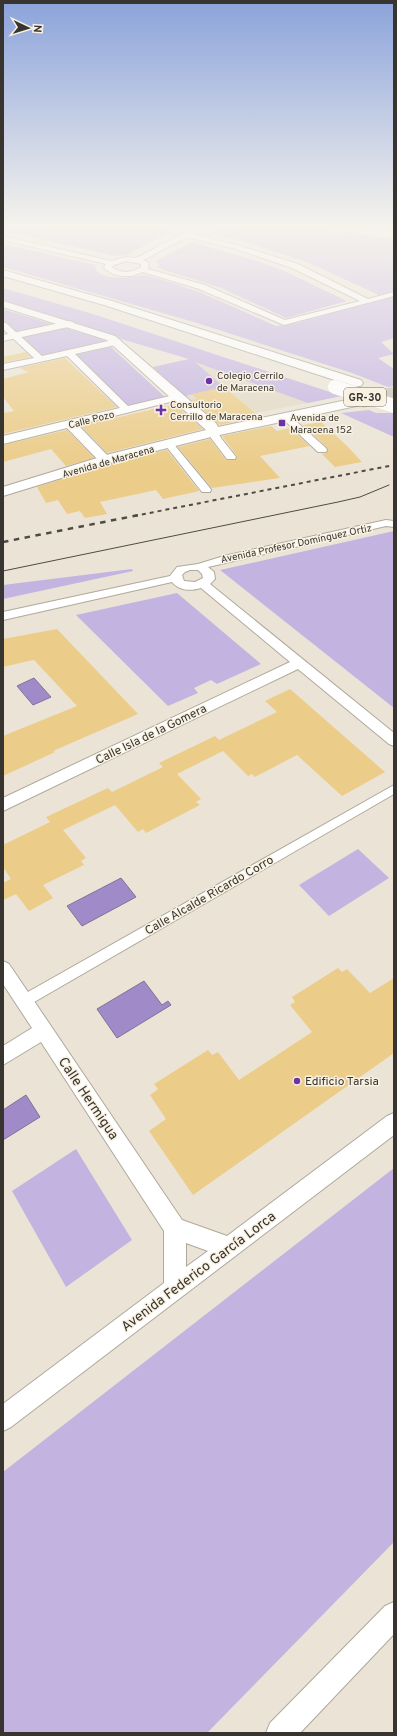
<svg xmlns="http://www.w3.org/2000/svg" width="397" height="1736" viewBox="0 0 397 1736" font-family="Overpass,sans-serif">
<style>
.built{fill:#e3d9c4}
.green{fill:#c3b3e1}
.water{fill:#a18ac8;stroke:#82709a}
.building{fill:#ebcc88}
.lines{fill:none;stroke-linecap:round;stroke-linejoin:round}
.secondary-tunnel{stroke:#c7c1b5;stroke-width:14;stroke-dasharray:14 6;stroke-linecap:butt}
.pedestrian-casing{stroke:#afa99b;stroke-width:2}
.minor-casing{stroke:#afa99b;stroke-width:2}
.tertiary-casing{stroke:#afa99b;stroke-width:2}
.secondary-casing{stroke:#afa99b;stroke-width:2}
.motorway-casing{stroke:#afa99b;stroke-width:2}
.pedestrian{fill:#fff;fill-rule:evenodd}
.minor{fill:#fff;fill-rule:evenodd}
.tertiary{fill:#fff;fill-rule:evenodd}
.secondary{fill:#fff;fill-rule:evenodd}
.motorway{fill:#fff;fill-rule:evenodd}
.tram{stroke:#4e4b45;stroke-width:1}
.rail-far1{stroke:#4e4b45;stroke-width:2;stroke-dasharray:4 4;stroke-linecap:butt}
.rail{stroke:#4e4b45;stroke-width:2.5;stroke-dasharray:5.5 5.5;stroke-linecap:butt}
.motorway-bridge-casing{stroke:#afa99b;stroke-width:14;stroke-linecap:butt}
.motorway-bridge{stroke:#fff;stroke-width:14}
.poi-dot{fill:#6b33aa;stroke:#f9f2e3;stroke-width:1.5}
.labels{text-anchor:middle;stroke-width:3;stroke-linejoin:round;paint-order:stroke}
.far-poi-label{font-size:10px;fill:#383530;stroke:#f9f2e3;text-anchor:start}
.far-street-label{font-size:10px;fill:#383530;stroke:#f9f2e3}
.shield{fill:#f9f2e3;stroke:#726e66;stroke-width:1}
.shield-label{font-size:11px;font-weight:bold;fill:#383530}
.street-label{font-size:12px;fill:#383530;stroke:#f9f2e3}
.poi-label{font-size:12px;fill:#383530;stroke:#f9f2e3;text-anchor:start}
.near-street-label{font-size:14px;fill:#383530;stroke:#f9f2e3}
</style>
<rect width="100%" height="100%" fill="#ebe4d6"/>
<!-- built -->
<path class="built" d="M191,359L193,361L308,403L256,413L234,396L218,400L233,419L216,423L153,367Z"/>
<!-- green -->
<g class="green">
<path d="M3,227H180L127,255L116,256L3,231Z"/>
<path d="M218,227H332L394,237V292L379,295L309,263L239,240L208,233Z"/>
<path d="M191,242L254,260L282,270L347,301L286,318L221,288L158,268L159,265L156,261Z"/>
<path d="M3,244L95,265L96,270L100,274L110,277L122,278L146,275L173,283L202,293L276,326L297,323L394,296V338L381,342L394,354L378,358L394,369V386L388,387L352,373L197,323L3,267Z"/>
<path d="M3,288L93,314L342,396L308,403L195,362L224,387L185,396L153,367L189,359L121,339L118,337L3,302Z"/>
<path d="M3,309L55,325L16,333L3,321Z"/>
<path d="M65,328L102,339L106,342L42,356L21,337Z"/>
<path d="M111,347L166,398L127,407L74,355Z"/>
<path d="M369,410L376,413H394V437L341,413Z"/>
<path d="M394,531V708L220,570Z"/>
<path d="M132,569L133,571L3,599V585Z"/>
<path d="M177,593L261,664L217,684L211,680L194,688L198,693L168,706L76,615Z"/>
<path d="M358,849L389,878L329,916L299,885Z"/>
<path d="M76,1149L132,1240L66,1287L12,1191Z"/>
<path d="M394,1168V1542L207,1733H3V1472Z"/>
</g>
<!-- water -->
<g class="water">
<path d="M34,678L51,697L33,705L17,686Z"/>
<path d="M121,878L136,897L82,926L67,906Z"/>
<path d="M144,981L162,1005L168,1001L171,1005L117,1038L97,1009Z"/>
<path d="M26,1095L40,1117L3,1140V1110Z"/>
</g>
<!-- building -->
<g class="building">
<path d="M26,352L31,357L5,362L3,361V357Z"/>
<path d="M65,358L117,407L3,434V413L14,411L3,397V379L29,372L19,368Z"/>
<path d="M224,387L235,396L260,417L219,425L217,422L192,400L197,399L192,394Z"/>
<path d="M175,404L203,429L107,453L81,426Z"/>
<path d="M321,422L347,446L362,462L335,467L322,454L327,453V447L303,425Z"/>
<path d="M271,426L277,431L290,428L310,446L260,456L280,478L212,488L178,447L210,439L226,460H235L237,456L222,436Z"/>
<path d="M67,430L94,458L66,466L51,449L3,462V445Z"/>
<path d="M167,450L199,491L163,499L156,490L100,502L107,514L85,518L80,511L67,514L58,500L46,503L37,487L120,461Z"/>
<path d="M57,629L138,714L53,751L55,752L3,776V736L77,706L35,661L33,660L3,667V639Z"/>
<path d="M290,689L385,772L342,796L297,755L255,777L252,774L248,776L223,751L177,774L201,799L196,802L200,805L146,833L143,829L138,832L115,805L63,830L86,858L81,861L84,865L43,885L53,898L29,911L16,894L3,900V883L11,879L3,867V845L50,822L46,817L108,788L112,792L163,767L159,763L215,736L219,740L277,712L265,701Z"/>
<path d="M338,968L342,972L347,969L370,993L394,978V1053L193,1195L149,1131L166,1119L150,1095L158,1089L154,1084L208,1050L212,1055L218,1052L239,1080L312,1032L290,1005L295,1002L292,997Z"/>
</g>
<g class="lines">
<!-- secondary-tunnel -->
<path class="secondary-tunnel" d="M361,401L394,394"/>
<defs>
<path id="pedestrian" d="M394,785V794L29,1005L24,1007L19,1005L17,1001L19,997Z"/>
<g id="minor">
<path d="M194,228L197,230L192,234L240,246L298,264L368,299L394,292V296L284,325L199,289L143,272L132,276H121L113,274L105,269L104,267L106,264L3,240V236L111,261L126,257L136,258ZM187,237L236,249L292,268L360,301L285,320L205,285L148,269L149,263L143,260ZM126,261L141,264V267C132,273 120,274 112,267L114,265Z"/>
<path d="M3,323H6L42,356L117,339L120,340L121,342L120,344L75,354L130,408L132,410L130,412H124L67,356L3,370V364L34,358L3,329Z"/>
<path d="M286,414L289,415L326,448L327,450L326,452H318L283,419L281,417Z"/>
<path d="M214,429L217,430L221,438L236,457L235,459H227L211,438L209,432Z"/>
<path d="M169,441L172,442L210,488L211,490L210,492H202L166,446L164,444L166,442Z"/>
<path d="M386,520L394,521V527L386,526L208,567L214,572L215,579L210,584L394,733V746L389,744L298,669L3,811V798L290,662L201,588C191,591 179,591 172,582L3,620V612L170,576L177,567L198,564L224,556ZM190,570H198L202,574L203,578L195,582L184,581L182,575L185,572Z"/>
<path d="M3,961L9,964L182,1220L227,1236L387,1116L394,1113V1135L11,1427L3,1431V1404L164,1283V1231L41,1042L3,1065V1046L32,1028L3,984ZM186,1243L208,1251L186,1267Z"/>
<path d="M394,1602V1634L300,1733H266L270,1723L385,1606Z"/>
</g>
<g id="tertiary">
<path d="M331,227H354L394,233V239L335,230Z"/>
<path d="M69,321L73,322L74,324L73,326L3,341V335Z"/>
<path d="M178,394L182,395L184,397L182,399L78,425L109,457L111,460L109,463H101L67,428L3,444V436Z"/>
</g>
<path id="secondary" d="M3,301L115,336L216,423L218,427L361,397L365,398L367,401L365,404L361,405L215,436L120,460L3,496V487L110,454L206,430L107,340L3,307Z"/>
<path id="motorway" d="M3,270L112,301L361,380L363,383L361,386H353L104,305L3,276Z"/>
</defs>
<!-- pedestrian casing -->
<use href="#pedestrian" class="pedestrian-casing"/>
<!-- minor casing -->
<use href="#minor" class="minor-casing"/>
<!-- tertiary casing -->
<use href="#tertiary" class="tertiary-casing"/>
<!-- secondary casing -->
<use href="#secondary" class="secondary-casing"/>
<!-- motorway casing -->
<use href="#motorway" class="motorway-casing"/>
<!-- pedestrian -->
<use href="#pedestrian" class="pedestrian"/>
<!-- minor -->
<use href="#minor" class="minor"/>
<!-- tertiary -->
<use href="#tertiary" class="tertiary"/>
<!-- secondary -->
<use href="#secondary" class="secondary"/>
<!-- motorway -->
<use href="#motorway" class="motorway"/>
<!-- tram -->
<path class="tram" d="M3,571L338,502L360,497L389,485"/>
<!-- rail-far1 -->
<path class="rail-far1" d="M134,516L394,465"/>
<!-- rail -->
<path class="rail" d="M3,542L139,515"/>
<defs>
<path id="motorway-bridge" d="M335,387L394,406"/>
</defs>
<!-- motorway-bridge casing -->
<use href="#motorway-bridge" class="motorway-bridge-casing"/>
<!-- motorway-bridge -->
<use href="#motorway-bridge" class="motorway-bridge"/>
</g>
<!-- sky -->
<linearGradient id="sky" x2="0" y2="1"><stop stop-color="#8ba3db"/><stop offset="0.48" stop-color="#f6f3ed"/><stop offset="1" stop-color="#f6f3ed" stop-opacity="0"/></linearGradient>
<rect width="397" height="470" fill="url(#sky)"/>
<!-- markers -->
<g class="poi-dot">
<circle cx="209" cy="381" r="4"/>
<path d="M159 404h4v4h4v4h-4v4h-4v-4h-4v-4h4z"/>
<rect x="278" y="419" width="8" height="8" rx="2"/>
<circle cx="297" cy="1081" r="4"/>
</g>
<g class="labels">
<!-- far-poi labels -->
<g class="far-poi-label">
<text x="217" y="379">Colegio Cerrilo<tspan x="217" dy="12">de Maracena</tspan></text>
<text x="170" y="408">Consultorio<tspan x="170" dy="12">Cerrillo de Maracena</tspan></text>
<text x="290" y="421">Avenida de<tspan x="290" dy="12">Maracena 152</tspan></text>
</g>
<!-- far-street labels -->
<g class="far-street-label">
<text transform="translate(91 419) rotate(-14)" y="4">Calle Pozo</text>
<text transform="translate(108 461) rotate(-16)" y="4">Avenida de Maracena</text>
<text transform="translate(296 543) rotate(-12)" y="4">Avenida Profesor Domínguez Ortiz</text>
</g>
<!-- shield labels -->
<rect class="shield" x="344" y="388" width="42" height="18" rx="3"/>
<g class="shield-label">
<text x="365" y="401">GR-30</text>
</g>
<!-- street labels -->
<g class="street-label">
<text transform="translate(151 734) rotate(-26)" y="4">Calle Isla de la Gomera</text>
<text transform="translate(209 895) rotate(-30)" y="4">Calle Alcalde Ricardo Corro</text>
</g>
<!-- poi labels -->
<g class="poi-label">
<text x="305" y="1085">Edificio Tarsia</text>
</g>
<!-- near-street labels -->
<g class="near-street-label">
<text transform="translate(89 1098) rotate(56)" y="5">Calle Hermigua</text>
<text transform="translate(198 1271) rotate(-37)" y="5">Avenida Federico García Lorca</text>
</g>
</g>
<!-- border -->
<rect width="397" height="1736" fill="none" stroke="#383530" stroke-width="8"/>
<!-- north arrow -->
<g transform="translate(28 28) rotate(94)" stroke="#f9f2e3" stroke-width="3" paint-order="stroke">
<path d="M0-3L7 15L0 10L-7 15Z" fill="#383530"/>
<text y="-6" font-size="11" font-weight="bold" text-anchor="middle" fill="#383530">N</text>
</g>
</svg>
